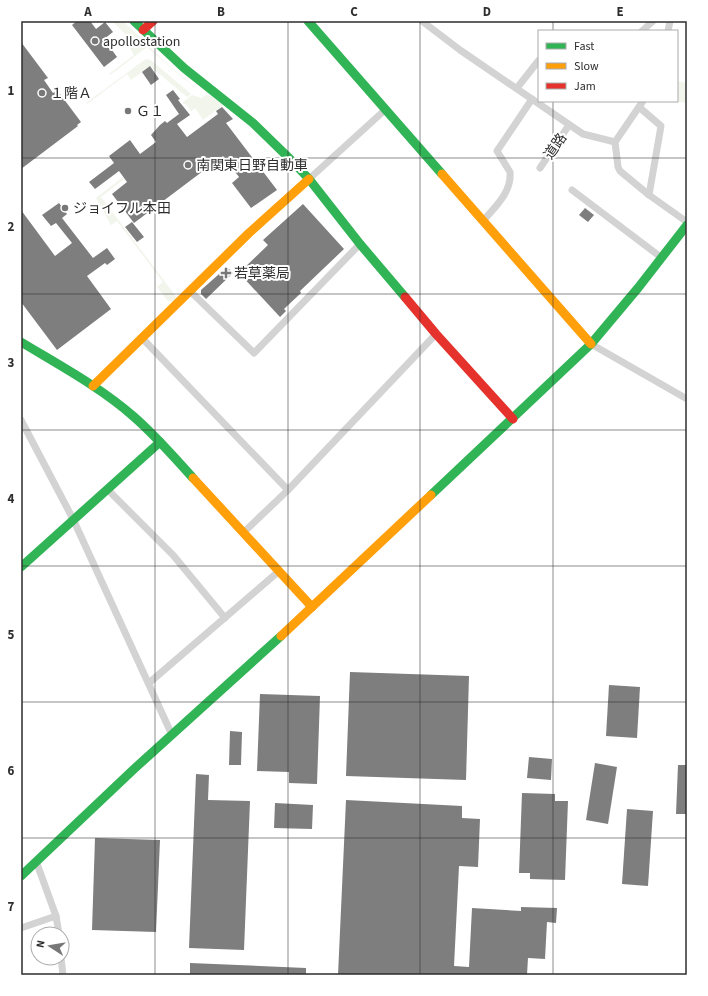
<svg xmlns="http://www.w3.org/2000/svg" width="708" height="996" viewBox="0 0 708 996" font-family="'Source Sans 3','Noto Sans JP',sans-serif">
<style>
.green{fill:#f1f5eb}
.building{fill:#7e7e7e}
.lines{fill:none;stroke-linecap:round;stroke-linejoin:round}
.street{stroke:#d3d3d3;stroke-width:7}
.fast{stroke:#30b455;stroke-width:9}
.slow{stroke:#ff9f0a;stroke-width:9}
.jam{stroke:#e5322d;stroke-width:9}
.grid{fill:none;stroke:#2e2e2e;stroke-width:1;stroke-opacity:0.55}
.poi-dot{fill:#777;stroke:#fff;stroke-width:1.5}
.labels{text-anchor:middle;stroke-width:4;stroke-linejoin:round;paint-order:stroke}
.poi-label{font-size:14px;fill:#2e2e2e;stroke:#fff;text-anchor:start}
.street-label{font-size:14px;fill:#2e2e2e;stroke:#fff}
.neatline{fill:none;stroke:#2e2e2e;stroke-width:1.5}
.grid-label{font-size:13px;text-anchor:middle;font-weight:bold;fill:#2e2e2e}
</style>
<rect width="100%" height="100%" fill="#fff"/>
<!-- green -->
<g class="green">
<path d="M112,21H123L164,61L197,89L184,79L147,47L110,75L109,74L134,55L130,48L134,43Z"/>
<path d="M147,59L152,61L191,94L187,97L150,66L131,80L127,74L87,104L86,103L143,61Z"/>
<path d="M677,81L687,83V103L673,101H677Z"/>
<path d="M192,95L202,98L206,95L211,96L223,105L203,120L195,108L191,111L186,104H183V102Z"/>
<path d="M123,177L124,179L101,197L177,298L173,302L168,301L157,287L163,282L117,221L111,225L96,198Z"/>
</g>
<!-- building -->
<g class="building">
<path d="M77,21H90L96,29L105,22L113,32L104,39L117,57L104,67L72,25Z"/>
<path d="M21,42L48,78L44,80L53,93L57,90L81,122L77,125L78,126L21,169Z"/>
<path d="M150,66L159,79L151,85L142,72Z"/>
<path d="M173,90L180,99L178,100L190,115L177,124L187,137L218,114L216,111L222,107L233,119L226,123L277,190L251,208L232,183L239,177L223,156L134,223L112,194L127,182L119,171L95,189L89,182L114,163L109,156L130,140L140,154L156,142L151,135L160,125L165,121L167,123L179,114L166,95Z"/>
<path d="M59,203L67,214L62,218L93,258L107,248L115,259L107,265L105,263L87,276L111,309L57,350L21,302V210L55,256L72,243L56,223L51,226L42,215Z"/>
<path d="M303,204L344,249L300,291L301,293L284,309L286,311L280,317L239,273L268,245L263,240Z"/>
<path d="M585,208L594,215L588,222L579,215Z"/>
<path d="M132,222L144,237L137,242L125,227Z"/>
<path d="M227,267L233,273L206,299L201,294V290Z"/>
<path d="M350,672L469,676L466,780L346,776Z"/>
<path d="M609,685L640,687L637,738L606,736Z"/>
<path d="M260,694L320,696L317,784L289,783V772L257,771Z"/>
<path d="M230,731L242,732L241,765H229Z"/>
<path d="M529,757L552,759L551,780L527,778Z"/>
<path d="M595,763L617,767L608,824L586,820Z"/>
<path d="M678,765H687V814H676Z"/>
<path d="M196,774L209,775L208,800L250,801L244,950L189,948Z"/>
<path d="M522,793L555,794V801H568L565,880L530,879V873H519Z"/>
<path d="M346,800L462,806V818L480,819L478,867L459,866L454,966L469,967L472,908L521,911V907L557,908L556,923L547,922L545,959L528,958L527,975H338Z"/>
<path d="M275,803L313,805L312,829L274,828Z"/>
<path d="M627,809L653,811L648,886L622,884Z"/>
<path d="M95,838L160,840L156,932L92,930Z"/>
<path d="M190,963L306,968V975H190Z"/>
</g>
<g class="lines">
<!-- street -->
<g class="street">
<path d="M422,21L460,50L583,134L615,142"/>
<path d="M642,31L653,21"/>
<path d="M668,31L670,21"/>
<path d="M517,88L539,60"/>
<path d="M643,101L615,142L618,167L620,171L649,195L687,222"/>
<path d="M639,107L661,126L649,195"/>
<path d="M540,168L569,125"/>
<path d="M309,179L386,109"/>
<path d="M572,190L662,258"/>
<path d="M483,221C495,207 512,192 510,172L497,151L532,99"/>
<path d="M190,291L254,353L360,244"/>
<path d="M142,338L288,490"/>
<path d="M591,344L687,399"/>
<path d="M21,420L73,519L172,735"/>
<path d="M108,490L173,555L225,618"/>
<path d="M244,532L288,490L436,334"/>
<path d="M149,683L279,571"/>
<path d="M36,861L56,916L59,934"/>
<path d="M21,928L56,916"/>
<path d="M61,958L63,975"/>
</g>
<!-- fast -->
<g class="fast">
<path d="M134,21L184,68L253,123L290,159L309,179L360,244L405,297"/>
<path d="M308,21L442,174"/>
<path d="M21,342C59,365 100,387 133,416C155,435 174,457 193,478"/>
<path d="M431,495L591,344L638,288L687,225"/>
<path d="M21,567L160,442"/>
<path d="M21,876L134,769L281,636"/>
</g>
<!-- slow -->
<g class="slow">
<path d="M442,174L591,344"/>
<path d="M93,386L249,233L309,179"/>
<path d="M193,478L312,607"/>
<path d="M281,636L431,495"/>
</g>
<!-- jam -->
<g class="jam">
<path d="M143,30L153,21"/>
<path d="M405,297L436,334L513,419"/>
</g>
</g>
<!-- grid -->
<path class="grid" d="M155,21V975M288,21V975M420,21V975M553,21V31M553,101V975M21,158H687M21,294H687M21,430H687M21,566H687M21,702H687M21,838H687"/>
<!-- markers -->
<g class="poi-dot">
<circle cx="95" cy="41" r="4"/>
<circle cx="42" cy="93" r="4"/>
<circle cx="128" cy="111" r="4"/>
<circle cx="188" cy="165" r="4"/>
<circle cx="65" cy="208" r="4"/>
<path d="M224 267h4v4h4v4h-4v4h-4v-4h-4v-4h4z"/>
</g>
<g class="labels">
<!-- poi labels -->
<g class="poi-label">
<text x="103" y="46">apollostation</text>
<text x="50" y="98">１階Ａ</text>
<text x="136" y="116">Ｇ１</text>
<text x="196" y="170">南関東日野自動車</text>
<text x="73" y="213">ジョイフル本田</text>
<text x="234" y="278">若草薬局</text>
</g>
<!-- street labels -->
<g class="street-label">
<text transform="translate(555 146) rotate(-55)" y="5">道路</text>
</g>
</g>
<!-- border -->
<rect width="708" height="996" fill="none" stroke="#ffffff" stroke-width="44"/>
<!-- legend -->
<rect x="538" y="30" width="140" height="72" fill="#ffffff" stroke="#ababab"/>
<rect x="546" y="43" width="20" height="6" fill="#30b455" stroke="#ababab"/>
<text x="574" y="50" font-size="12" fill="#2e2e2e">Fast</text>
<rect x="546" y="63" width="20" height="6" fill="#ff9f0a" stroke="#ababab"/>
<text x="574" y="70" font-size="12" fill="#2e2e2e">Slow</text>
<rect x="546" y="83" width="20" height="6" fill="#e5322d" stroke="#ababab"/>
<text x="574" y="90" font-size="12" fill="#2e2e2e">Jam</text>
<!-- north arrow -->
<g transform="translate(50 946) rotate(282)"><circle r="19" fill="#ffffff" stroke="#ababab"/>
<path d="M0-3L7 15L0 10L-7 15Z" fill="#777777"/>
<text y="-6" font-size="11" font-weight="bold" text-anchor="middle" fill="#2e2e2e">N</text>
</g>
<rect x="22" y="22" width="664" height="952" class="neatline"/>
<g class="grid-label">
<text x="88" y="16">A</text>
<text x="221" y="16">B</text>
<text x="354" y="16">C</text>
<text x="487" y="16">D</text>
<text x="620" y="16">E</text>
<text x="11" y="95">1</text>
<text x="11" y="231">2</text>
<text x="11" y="367">3</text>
<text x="11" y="503">4</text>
<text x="11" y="639">5</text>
<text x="11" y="775">6</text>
<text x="11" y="911">7</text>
</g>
</svg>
